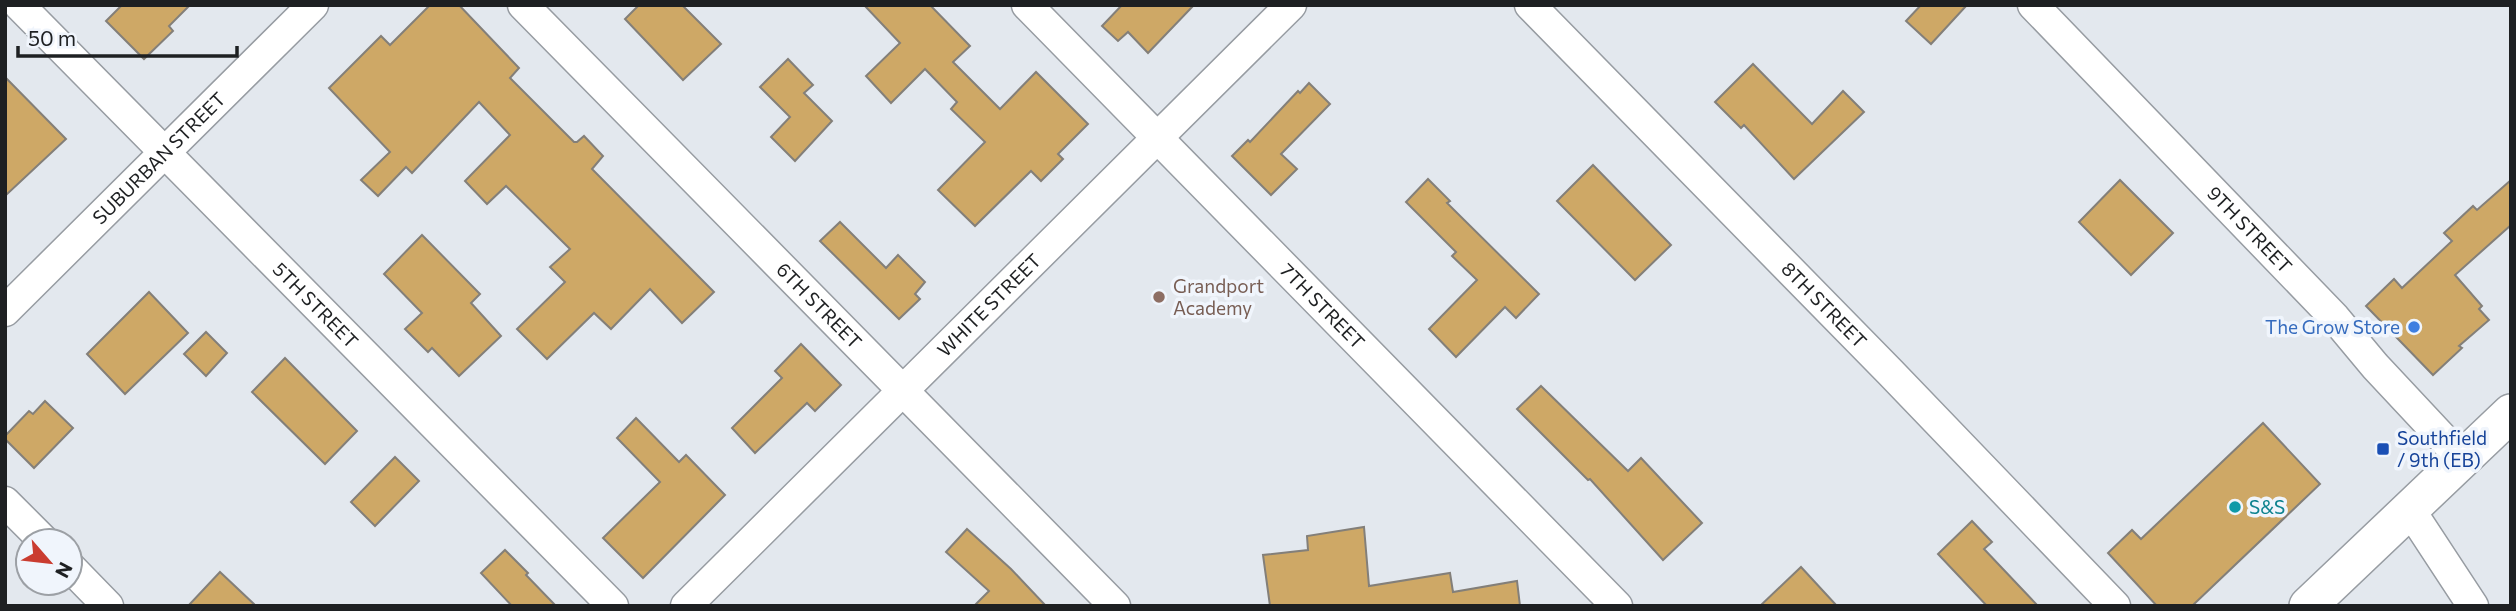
<svg xmlns="http://www.w3.org/2000/svg" width="2516" height="611" viewBox="0 0 2516 611" font-family="Commissioner,sans-serif">
<style>
.building{fill:#cea866;stroke:#837f79;stroke-width:2}
.lines{fill:none;stroke-linecap:round;stroke-linejoin:round}
.minor-casing{stroke:#979ca2;stroke-width:33}
.major-casing{stroke:#979ca2;stroke-width:40}
.minor{stroke:#fff;stroke-width:30}
.major{stroke:#fff;stroke-width:37}
.education-dot{fill:#8d6e63;stroke:#f0f5fc;stroke-width:2.5}
.shop-dot{fill:#3f7fe0;stroke:#f0f5fc;stroke-width:2.5}
.transit-dot{fill:#1a4fb4;stroke:#f0f5fc;stroke-width:2.5}
.culture-dot{fill:#0f9aa8;stroke:#f0f5fc;stroke-width:2.5}
.labels{text-anchor:middle;stroke-width:7;stroke-linejoin:round;paint-order:stroke}
.street-label{font-size:19px;fill:#1e2022;stroke:#f0f5fc}
.education-label{font-size:19px;fill:#785e54;stroke:#f0f5fc;text-anchor:start}
.shop-label{font-size:19px;fill:#366cbe;stroke:#f0f5fc;text-anchor:end}
.transit-label{font-size:19px;fill:#164399;stroke:#f0f5fc;text-anchor:start}
.culture-label{font-size:19px;fill:#0d838f;stroke:#f0f5fc;text-anchor:start}
</style>
<rect width="100%" height="100%" fill="#e3e8ee"/>
<!-- building -->
<g class="building">
<path d="M122,5H190L169,26L173,31L144,59L106,21Z"/>
<path d="M430,5H459L519,68L510,78L574,142H577L584,136L603,156L592,169L714,292L682,323L650,289L611,329L594,313L547,359L517,329L565,282L550,267L570,249L506,186L487,204L465,181L510,135L479,102L412,173L406,167L378,196L361,180L390,152L329,88L381,36L390,45Z"/>
<path d="M639,5H682L721,44L683,80L625,19Z"/>
<path d="M864,5H930L970,46L953,62L1000,109L1036,72L1088,124L1058,154L1063,159L1041,181L1031,171L975,226L938,190L985,142L951,109L957,102L925,69L891,103L866,76L900,43Z"/>
<path d="M1122,5H1194L1148,53L1128,32L1118,41L1102,26Z"/>
<path d="M1921,5H1967L1931,44L1906,21Z"/>
<path d="M788,59L813,85L804,93L832,121L795,161L771,137L790,117L760,87Z"/>
<path d="M1753,64L1812,124L1843,91L1864,112L1794,179L1744,125L1741,128L1715,102Z"/>
<path d="M5,77L66,139L5,196Z"/>
<path d="M1309,83L1330,104L1281,154L1297,169L1271,195L1232,156L1248,140L1250,142L1298,91L1300,93Z"/>
<path d="M1593,165L1671,245L1635,280L1557,201Z"/>
<path d="M1428,179L1450,201L1447,203L1539,294L1516,318L1505,307L1456,357L1429,329L1477,280L1452,256L1456,252L1406,202Z"/>
<path d="M2120,180L2173,233L2131,275L2079,222Z"/>
<path d="M2511,180V225L2455,275L2482,306L2479,309L2489,320L2459,346L2462,348L2433,375L2366,306L2394,279L2402,288L2452,241L2444,233L2473,206L2477,210Z"/>
<path d="M840,222L886,268L898,255L925,282L915,294L920,299L899,319L820,241Z"/>
<path d="M422,235L480,294L471,303L501,336L459,376L432,348L428,352L405,329L422,313L384,274Z"/>
<path d="M149,292L188,333L125,394L87,354Z"/>
<path d="M206,332L227,353L206,376L184,354Z"/>
<path d="M801,344L841,385L815,411L807,403L755,453L732,428L782,378L775,371Z"/>
<path d="M285,358L357,431L325,464L252,392Z"/>
<path d="M1541,386L1628,471L1641,458L1702,523L1663,560L1590,479L1588,480L1517,409Z"/>
<path d="M45,401L73,428L34,468L5,439V436L29,411L33,414Z"/>
<path d="M636,418L679,462L686,455L725,495L643,578L603,538L660,482L617,438Z"/>
<path d="M2263,423L2320,484L2192,606H2157L2108,553L2132,530L2141,539Z"/>
<path d="M395,457L419,481L375,526L351,502Z"/>
<path d="M1972,521L1992,542L1984,549L2038,606H1987L1938,554Z"/>
<path d="M1364,527L1369,586L1450,573L1453,592L1517,581L1520,606H1270L1263,555L1308,550L1307,536Z"/>
<path d="M967,529L1011,569L1046,606H974L989,591L946,552Z"/>
<path d="M505,550L528,573L526,575L556,606H512L481,573Z"/>
<path d="M1801,567L1837,606H1760Z"/>
<path d="M220,572L256,606H188Z"/>
</g>
<g class="lines">
<defs>
<g id="minor">
<path id="s1" d="M19,5L613,606"/>
<path id="s2" d="M523,5L1115,606"/>
<path id="s3" d="M1027,5L1617,606"/>
<path id="s4" d="M1530,5L1890,372L2115,606"/>
<path id="s5" d="M2033,5L2335,318L2375,366L2462,459"/>
<path id="s6" d="M5,311L313,5"/>
<path d="M5,502L44,541"/>
<path d="M2410,510L2473,606"/>
<path d="M70,567L108,606"/>
<path id="s7" d="M686,606L1291,5"/>
</g>
<path id="major" d="M2308,606L2511,413"/>
</defs>
<!-- minor casing -->
<use href="#minor" class="minor-casing"/>
<!-- major casing -->
<use href="#major" class="major-casing"/>
<!-- minor -->
<use href="#minor" class="minor"/>
<!-- major -->
<use href="#major" class="major"/>
</g>
<!-- markers -->
<circle class="education-dot" cx="1159" cy="297" r="7"/>
<circle class="shop-dot" cx="2414" cy="327" r="7"/>
<rect class="transit-dot" x="2376" y="442" width="14" height="14" rx="3.5"/>
<circle class="culture-dot" cx="2235" cy="507" r="7"/>
<g class="labels">
<!-- street labels -->
<g class="street-label">
<text dy="7" stroke="none"><textPath href="#s6" startOffset="217">SUBURBAN STREET</textPath></text>
<text dy="7" stroke="none"><textPath href="#s5" startOffset="312">9TH STREET</textPath></text>
<text dy="7" stroke="none"><textPath href="#s4" startOffset="420">8TH STREET</textPath></text>
<text dy="7" stroke="none"><textPath href="#s1" startOffset="422">5TH STREET</textPath></text>
<text dy="7" stroke="none"><textPath href="#s2" startOffset="422">6TH STREET</textPath></text>
<text dy="7" stroke="none"><textPath href="#s3" startOffset="422">7TH STREET</textPath></text>
<text dy="7" stroke="none"><textPath href="#s7" startOffset="427">WHITE STREET</textPath></text>
</g>
<!-- education labels -->
<g class="education-label">
<text x="1173" y="293">Grandport<tspan x="1173" dy="22">Academy</tspan></text>
</g>
<!-- shop labels -->
<g class="shop-label">
<text x="2400" y="334">The Grow Store</text>
</g>
<!-- transit labels -->
<g class="transit-label">
<text x="2397" y="445">Southfield<tspan x="2397" dy="22">/ 9th (EB)</tspan></text>
</g>
<!-- culture labels -->
<g class="culture-label">
<text x="2249" y="514">S&amp;S</text>
</g>
</g>
<!-- border -->
<rect width="2516" height="611" fill="none" stroke="#1e2022" stroke-width="14"/>
<!-- north arrow -->
<g transform="translate(49 562) rotate(118)"><circle r="33" fill="#f0f5fc" stroke="#9ca0a5" stroke-width="2"/>
<path d="M0-5L12 26L0 18L-12 26Z" fill="#ca3c30"/>
<text y="-10" font-size="19" font-weight="bold" text-anchor="middle" fill="#1e2022">N</text>
</g>
<!-- scale -->
<path d="M18 46v10h219v-10" fill="none" stroke="#1e2022" stroke-width="3.5"/>
<text x="28" y="46" font-size="21" fill="#1e2022" stroke="#f0f5fc" stroke-width="5" paint-order="stroke">50 m</text>
</svg>
